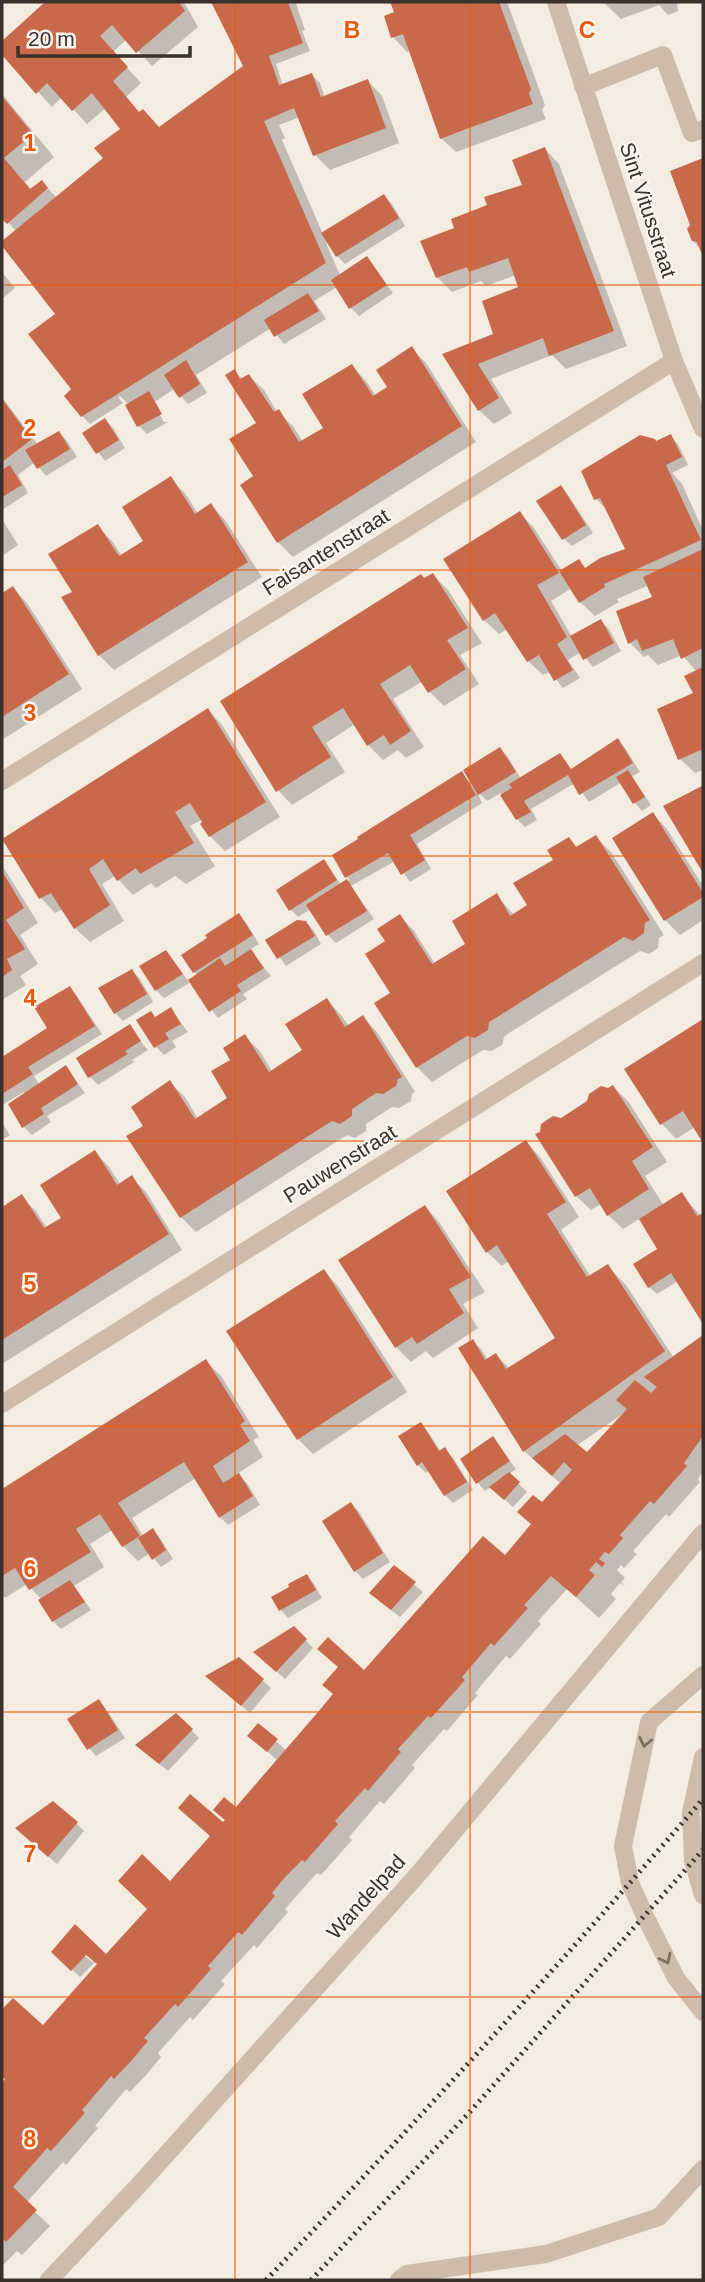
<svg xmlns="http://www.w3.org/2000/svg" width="705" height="2282" viewBox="0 0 705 2282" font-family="Helvetica,sans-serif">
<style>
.shadow{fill:#0003;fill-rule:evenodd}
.building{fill:#c8694b}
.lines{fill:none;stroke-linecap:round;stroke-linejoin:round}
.lane{stroke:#cdbbac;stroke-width:18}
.street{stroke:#cdbbac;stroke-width:18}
.rail{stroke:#3b302b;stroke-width:5;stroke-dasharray:2 5;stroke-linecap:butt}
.oneway{stroke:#7d6f65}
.grid{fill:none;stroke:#e8590c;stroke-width:2;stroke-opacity:0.55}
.labels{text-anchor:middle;stroke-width:5;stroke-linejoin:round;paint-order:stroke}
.street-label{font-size:21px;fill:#3b302b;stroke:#fbf5ee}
.grid-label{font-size:23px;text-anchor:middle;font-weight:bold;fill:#e8590c;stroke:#fbf5ee;stroke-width:5;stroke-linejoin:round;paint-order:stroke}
</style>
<rect width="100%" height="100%" fill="#f4ebe1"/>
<!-- shadow -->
<g class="shadow">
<path d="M48,2H184L198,27L152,66L127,39L113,52L141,83L126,97L140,113L159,129L245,67L213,2H301L296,4L305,30L302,31L310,51L276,64L283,86L312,75L320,83L325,98L368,81L382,96L399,143L330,170L315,155L300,117L279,125L285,138L282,140L323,234L384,196L392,204L405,226L345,264L337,256L329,242L326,243L340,275L367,258L393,293L359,316L351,308L337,287L314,301L326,319L284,344L271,328L196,375L207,393L188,404L174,389L156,401H152L164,422H168L147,434L139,426L127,405H129L120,396L118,397L123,403L90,424L82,416L74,389L57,315L2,244L16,231L2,216V94L54,157L25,182L32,190L42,182L57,198L105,159L121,128L106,108L87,124L62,97L52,107L2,52V43Z"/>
<path d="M392,2H507L545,105L542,110L546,119L456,152L441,138L410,51L407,52L393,37L396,13Z"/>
<path d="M603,2H677L678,11L668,15L659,5L621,19Z"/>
<path d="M545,149L559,164L627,346L566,369L552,355L491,379L512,413L494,424L479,410L445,355L496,335L521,288L516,275L486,286L481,281L452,292L437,277L456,229L524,186Z"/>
<path d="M703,160V253L693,240L692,225L672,172Z"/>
<path d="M2,272L15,288L2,299Z"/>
<path d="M412,349L426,363L476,442L293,557L278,542L255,477L258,424L235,372L243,379L249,376L264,390L277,412L293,426L303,442L325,428L352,366L366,381L376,396L389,388Z"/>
<path d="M2,397L38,445L59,433L67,441L77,457L46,476L35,462L18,475L28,493L2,510Z"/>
<path d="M105,420L113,428L125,448L105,461L84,434Z"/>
<path d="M670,436L678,444L688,465L672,473L682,484L703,530V770L695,773L680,759L695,694L697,672L682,655L658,665L648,655L644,657L630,643L654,598L649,585L617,599L619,602L595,616L580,602L572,588L551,601L572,637L601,621L609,629L621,651L593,667L581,652L568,660L580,678L563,688L550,672L543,675L528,661L507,629L499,634L484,620L520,513L534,528L562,571L578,561L586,569L628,550L606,506L604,507L596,499L657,442Z"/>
<path d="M170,479L185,493L198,514L211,505L225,520L262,577L114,670L99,655L75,592L97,526L112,541L122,556L145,541Z"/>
<path d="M561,487L568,495L593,533L572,546L564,539Z"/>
<path d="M2,519L18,545L2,556Z"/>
<path d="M433,575L448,590L482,643L460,655L479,684L444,706L430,692L423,681L393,699L424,747L406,758L398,750L383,760L368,745L355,724L326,743L345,772L292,805L278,790L223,701Z"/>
<path d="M13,588L27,603L82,689L2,740V595Z"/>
<path d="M208,710L222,725L280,817L225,851L210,836L202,824L203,819L190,826L215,866L186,884L175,876L156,888L151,883L133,895L115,876L102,884L124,921L90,942L75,928L63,909L55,913L41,898Z"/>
<path d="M617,741L625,748L640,772L632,776L651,805L642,811L635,803L622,782L589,802L575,783L531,809L537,820L525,827L517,819L501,793L487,801L477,791L482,803L417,844L431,869L410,882L395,861L351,886L374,919L336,943L328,935L311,909L298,917L290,909L324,861L341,885L350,880L347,877L461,773L472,784L500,749L508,757L521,779L559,756L572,770Z"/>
<path d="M653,814L667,829L703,886V920L680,935L665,920Z"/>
<path d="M596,837L611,852L664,935L659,938L658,948L649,954L640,951L509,1033L504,1037L502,1045L491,1051L483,1050L432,1082L417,1067L377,1003L392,993L387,942L400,916L414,931L435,964L468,944L496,895L514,915L529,906L569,839L578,848Z"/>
<path d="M2,865L38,923L20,935L38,964L20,976L26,985L2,1000Z"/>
<path d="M239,915L246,923L259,944L249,950L271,976L243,994L247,999L218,1018L191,982L164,998L156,990L142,967L166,952L189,982L198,975L194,972Z"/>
<path d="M306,922L314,931L321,944L286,966L267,940Z"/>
<path d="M132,971L140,979L153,1002L123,1021L115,1013Z"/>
<path d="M69,988L77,996L102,1034L34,1076L40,1085L66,1068L85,1093L47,1116L51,1122L32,1135L24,1127L25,1095L24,1092L2,1105V1074L3,1073L2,1059L50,1029Z"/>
<path d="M327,1000L341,1015L349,1026L363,1017L377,1032L415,1092L412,1094L411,1101L399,1108L392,1107L366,1124V1131L355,1138L347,1135L196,1232L181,1217L145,1126L170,1083L185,1097L198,1119L230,1099L232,1060L244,1036L259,1050L272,1071L305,1050Z"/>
<path d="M171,1010L188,1032L172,1041L176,1047L164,1055L156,1047L139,1021L156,1018Z"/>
<path d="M703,1021V1140L695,1127L676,1139L662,1124L627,1070Z"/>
<path d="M129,1027L148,1050L132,1060L134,1062L98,1085L90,1077L78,1059Z"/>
<path d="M613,1087L628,1101L667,1162L645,1176L664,1206L682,1195L701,1216L703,1215V1321L678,1281L657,1294L649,1287L660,1250L641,1218L623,1229L608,1215L601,1204L591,1210L576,1196L561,1119Z"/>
<path d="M2,1123L10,1135L2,1140Z"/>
<path d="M526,1142L540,1157L579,1217L561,1230L591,1277L607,1266L626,1285L674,1358L703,1337V1471L698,1479L700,1482L669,1517L666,1514L633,1551L637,1554L624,1568L621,1565L617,1570L625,1578L621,1582L626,1587L620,1583L611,1594L616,1599L599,1618L567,1589L538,1621L541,1624L510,1659L506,1656L475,1693L478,1695L447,1731L444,1729L412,1765L415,1768L384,1804L380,1801L349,1837L352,1840L321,1875L317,1873L285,1909L288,1912L257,1948L254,1945L221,1981L225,1984L193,2020L190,2017L158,2053L161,2057L147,2074L130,2092L126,2089L95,2126L98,2128L66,2165L63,2162L26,2203L50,2226L22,2255L17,2251L2,2266V2086L7,2080L2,2075V2044L6,2040L2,2036V2012L13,2001L43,2027L99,1965L95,1962L80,1977L53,1952L76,1927L106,1956L149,1909L121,1881L142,1857L170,1883L211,1836L181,1808L190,1796L223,1824L226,1821L216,1810L224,1800L236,1809L278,1761L250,1736L258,1725L287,1751L320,1713L335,1695L324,1685L340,1668L319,1649L328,1640L364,1672L483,1538L506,1558L532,1525L520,1512L533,1497L542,1505L561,1484L524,1451L460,1349L473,1341L481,1349L488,1360L496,1355L510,1369L558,1339L509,1261L502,1266L487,1252L448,1191ZM624,1413L625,1414L587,1455L576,1446ZM80,1947L94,1960L92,1962L80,1952Z"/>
<path d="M95,1152L109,1167L120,1184L131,1177L146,1192L182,1250L2,1364V1257L5,1255L2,1250V1206L4,1208L21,1197L36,1211L47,1228L64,1218Z"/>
<path d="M425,1207L439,1222L485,1292L463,1304L478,1328L433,1358L426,1351L411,1362L396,1347Z"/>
<path d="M324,1271L338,1286L407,1392L313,1454L298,1439L228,1332Z"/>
<path d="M206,1361L221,1376L259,1437L253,1440L263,1457L237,1474L247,1483L260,1505L228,1525L220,1517L196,1478L132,1518L143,1536L153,1530L160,1538L173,1559L161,1567L150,1553L138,1561L123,1546L112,1530L90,1544L104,1567L74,1586L91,1610L61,1629L53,1621L42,1600L27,1584L5,1598L2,1594V1491Z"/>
<path d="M421,1424L428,1432L441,1452L445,1450L453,1458L473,1490L453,1503L445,1495L429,1470L426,1473L418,1465Z"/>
<path d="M493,1438L516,1469L509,1474L527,1492L513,1507L491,1487L485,1491L478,1483L463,1460Z"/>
<path d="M351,1504L359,1512L390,1562L363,1579L355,1571Z"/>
<path d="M394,1567L423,1592L400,1617L379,1601Z"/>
<path d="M307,1576L314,1584L322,1598L288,1618L281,1610Z"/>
<path d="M294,1628L313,1648L285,1679L263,1660Z"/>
<path d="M239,1659L271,1688L250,1713L215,1684Z"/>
<path d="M99,1701L106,1709L125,1738L96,1756L89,1748Z"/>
<path d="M176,1715L199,1738L168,1771L145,1752Z"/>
<path d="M76,1823L84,1831L57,1864L25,1836Z"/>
</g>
<!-- building -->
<g class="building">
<path d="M45,2H179L185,11L136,53L112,25L100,36L128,67L113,81L139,112L143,109L159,127L243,66L211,2H288L303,43L269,56L279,85L312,73L321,97L368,79L386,128L313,156L294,108L264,121L326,263L81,417L64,396L71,389L28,334L55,314L2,246V241L103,158L94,148L120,129L92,93L72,111L47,83L36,94L2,55V41Z"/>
<path d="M390,2H499L531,89L529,94L533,104L440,139L403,34L391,38L384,16L394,12Z"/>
<path d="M2,96L33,134L4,158L30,189L42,180L48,188L7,224L2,219Z"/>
<path d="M545,147L614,331L549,356L543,338L478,364L499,398L478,411L442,354L493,334L482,301L518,287L508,258L469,272L467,267L436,278L420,241L454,228L451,219L487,205L484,197L522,185L512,160Z"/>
<path d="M703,158V257L697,242L692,241L687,229L690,225L670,171Z"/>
<path d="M384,194L399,218L336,257L321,233Z"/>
<path d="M367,256L387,285L349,309L331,280Z"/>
<path d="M308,293L319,311L274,337L264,320Z"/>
<path d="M412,346L462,426L277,543L240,485L253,476L229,439L256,423L225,375L235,369L240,379L249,374L274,412L279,409L299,442L323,428L302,394L352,364L373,396L387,387L376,370Z"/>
<path d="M186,360L200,384L179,398L164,375Z"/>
<path d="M149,391L162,414L137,427L125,405Z"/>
<path d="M2,399L32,439L2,462Z"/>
<path d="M105,418L119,440L96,454L82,433Z"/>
<path d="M59,431L70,449L37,469L25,450Z"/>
<path d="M671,434L682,457L666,465L701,540L604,584L605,587L579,603L559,571L579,559L585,568L600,558L625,549L600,498L594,500L581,471L640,435L655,439L656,441Z"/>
<path d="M10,465L22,485L2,497V470Z"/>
<path d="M171,476L195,514L211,503L248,562L98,656L61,597L72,592L48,554L98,524L119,556L143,541L122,507Z"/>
<path d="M561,485L586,525L562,540L536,501Z"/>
<path d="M520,511L559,573L537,585L567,637L557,644L573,670L554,681L539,655L527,662L495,613L483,621L443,559Z"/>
<path d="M703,549V648L681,659L673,639L642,651L637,639L628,644L616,611L652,597L643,577Z"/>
<path d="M433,573L468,628L447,640L466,669L428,693L410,665L380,684L411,731L390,745L384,735L367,746L343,708L312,727L331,757L276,792L220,701L421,574L424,578Z"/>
<path d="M13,586L69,674L2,717V593Z"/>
<path d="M601,619L614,643L583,660L570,636Z"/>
<path d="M703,667V749L678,760L657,709L693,693L684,676Z"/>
<path d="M208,708L266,802L209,837L200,824L202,822L190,803L175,812L194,843L140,874L136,868L117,881L103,859L89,869L110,905L74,929L51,893L39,899L2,839Z"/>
<path d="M618,738L633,763L579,795L568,775L524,801L531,812L516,820L500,795L512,788L509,784L560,753L571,769Z"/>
<path d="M500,747L516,772L478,795L463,770Z"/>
<path d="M628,770L645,797L633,804L616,777Z"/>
<path d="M462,771L476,795L410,835L425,860L401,875L388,853L345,878L332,855L358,839L357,837Z"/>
<path d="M702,786L703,789V873L663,806Z"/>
<path d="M653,812L703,893V897L664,921L612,838Z"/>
<path d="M596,835L650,920L645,923L644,933L633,941L624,937L494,1019L489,1022L488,1030L475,1038L467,1036L416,1068L374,1003L390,993L365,954L385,941L377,929L400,914L432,964L465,944L452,921L497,893L510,916L527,905L513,883L553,860L547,850L569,837L576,847Z"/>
<path d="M324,859L337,880L289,911L276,890Z"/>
<path d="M2,871L24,908L6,920L25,949L7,959L12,970L2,977Z"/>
<path d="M347,879L367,911L326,936L306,905Z"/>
<path d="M239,913L253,935L193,973L181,955L207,938L205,935Z"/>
<path d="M297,920L306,921L315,936L277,959L265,940Z"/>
<path d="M251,949L264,968L237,985L241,991L209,1012L188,980L220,958L225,966Z"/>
<path d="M166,950L183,974L155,991L139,966Z"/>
<path d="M132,969L147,994L114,1014L98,988Z"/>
<path d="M70,986L95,1026L28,1067L33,1074L2,1094V1057L47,1028L34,1007Z"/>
<path d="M327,998L345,1027L363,1015L402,1077L398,1079L396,1086L383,1094L376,1093L352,1109V1116L340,1124L332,1121L180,1218L126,1136L143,1126L131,1107L170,1080L195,1119L227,1098L211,1071L230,1060L223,1048L245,1034L269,1072L302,1050L285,1024Z"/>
<path d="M171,1007L181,1024L165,1033L169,1039L154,1048L136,1020L151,1011L155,1017Z"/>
<path d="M703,1019V1143L683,1111L660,1125L624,1069Z"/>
<path d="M130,1024L141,1041L125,1051L128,1054L88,1078L76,1058Z"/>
<path d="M66,1065L78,1084L41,1108L44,1114L22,1128L8,1104Z"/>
<path d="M613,1085L653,1147L632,1161L649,1189L607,1216L590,1188L575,1197L535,1134L540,1132L541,1124L553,1116L561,1118L587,1101L589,1094L601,1086L608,1088Z"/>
<path d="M526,1140L566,1202L547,1214L587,1277L608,1264L665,1351L523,1452L458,1348L473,1339L485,1360L496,1353L506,1369L555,1338L497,1245L486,1253L446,1191Z"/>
<path d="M95,1150L117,1185L132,1175L169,1234L2,1340V1207L22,1194L44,1228L61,1218L40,1185Z"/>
<path d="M682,1192L697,1216L703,1213V1324L671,1273L648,1288L633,1264L657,1249L639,1219Z"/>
<path d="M425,1205L471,1277L449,1289L464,1313L417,1344L412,1337L395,1348L338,1260Z"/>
<path d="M324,1269L393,1377L297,1440L226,1331Z"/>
<path d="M703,1335V1436L684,1463L687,1466L654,1504L650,1501L620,1535L623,1538L609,1554L605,1552L603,1554L599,1559L605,1563L602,1567L596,1562L589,1570L595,1575L576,1597L551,1576L524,1605L528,1608L494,1646L491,1643L462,1677L465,1680L431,1718L428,1716L398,1749L401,1752L368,1791L365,1788L335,1821L338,1824L305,1862L302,1860L286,1876L272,1893L275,1896L242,1935L238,1932L208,1966L211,1969L178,2007L175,2004L144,2038L148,2041L132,2060L114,2079L111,2076L82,2110L85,2113L51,2151L47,2148L13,2187L37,2210L6,2242L2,2238V2083L5,2079L2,2076V2009L13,1998L43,2025L97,1964L86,1955L71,1971L51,1952L75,1924L106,1954L147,1909L118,1881L142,1854L170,1881L210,1836L178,1808L190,1794L223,1822L225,1820L213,1810L224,1797L236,1807L318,1712L333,1694L322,1685L338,1667L317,1649L328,1637L364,1670L483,1536L505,1555L531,1524L517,1512L533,1495L542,1502L572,1470L564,1462L552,1476L532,1458L565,1434L587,1452L627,1409L616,1400L635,1380L651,1393L657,1387L644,1377Z"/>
<path d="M206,1359L245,1421L240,1425L250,1441L213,1466L223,1483L239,1473L253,1496L219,1518L184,1462L118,1503L140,1536L122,1547L100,1514L76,1529L91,1552L29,1590L15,1568L2,1576V1489Z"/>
<path d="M421,1422L439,1451L445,1447L467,1482L444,1496L422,1462L417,1466L398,1436Z"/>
<path d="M493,1436L510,1461L476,1484L460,1459Z"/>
<path d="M509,1472L520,1482L504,1500L489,1487Z"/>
<path d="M351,1502L383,1553L354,1572L322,1521Z"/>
<path d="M153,1528L166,1550L152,1560L138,1538Z"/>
<path d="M394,1565L416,1582L391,1610L369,1593Z"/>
<path d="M307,1574L316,1590L279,1611L271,1597L289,1587L288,1584Z"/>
<path d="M70,1580L85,1602L52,1622L38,1600Z"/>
<path d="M294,1626L307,1639L276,1672L253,1652Z"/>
<path d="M239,1657L264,1679L241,1706L205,1676Z"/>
<path d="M99,1699L118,1730L87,1750L67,1719Z"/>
<path d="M176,1713L193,1729L159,1764L135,1745Z"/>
<path d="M258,1723L278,1739L267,1752L247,1736Z"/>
<path d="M53,1801L78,1822L48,1857L15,1828Z"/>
</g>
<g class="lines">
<!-- lane -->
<g class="lane">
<path d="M703,1675L649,1722L623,1846L630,1883L645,1916L676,1978L703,2012"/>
<path d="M703,1757L691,1813L693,1861L703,1895"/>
<path d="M399,2280L407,2274L546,2254L659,2217L703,2169"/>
</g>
<!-- street -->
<g class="street">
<path d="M556,2L674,361L703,429"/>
<path d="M583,87L663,55L692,133L703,129"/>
<path d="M2,781L674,361"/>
<path d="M2,1404L703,963"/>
<path d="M49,2280L138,2186L420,1872L703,1533"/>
</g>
<!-- rail -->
<g class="rail">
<path d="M266,2280C416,2123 561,1963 703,1799"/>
<path d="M311,2280L467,2115L703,1850"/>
</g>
</g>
<!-- one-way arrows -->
<defs><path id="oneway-chevron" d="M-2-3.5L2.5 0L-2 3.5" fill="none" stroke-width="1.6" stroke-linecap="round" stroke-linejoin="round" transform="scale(1.75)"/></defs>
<g class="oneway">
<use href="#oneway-chevron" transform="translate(645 1742) rotate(102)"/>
<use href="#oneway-chevron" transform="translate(666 1959) rotate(64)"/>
</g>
<!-- grid -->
<path class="grid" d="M235,2V2280M470,2V2280M2,285H703M2,570H703M2,856H703M2,1141H703M2,1426H703M2,1712H703M2,1997H703"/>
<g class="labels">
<!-- street labels -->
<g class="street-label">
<text transform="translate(648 210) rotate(72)" y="7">Sint Vitusstraat</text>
<text transform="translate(326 552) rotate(-32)" y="7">Faisantenstraat</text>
<text transform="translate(340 1164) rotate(-32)" y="7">Pauwenstraat</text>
<text transform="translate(366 1897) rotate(-48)" y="7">Wandelpad</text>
</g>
</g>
<g class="grid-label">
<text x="352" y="38">B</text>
<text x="587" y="38">C</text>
<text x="30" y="151">1</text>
<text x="30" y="436">2</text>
<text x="30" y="721">3</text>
<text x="30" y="1006">4</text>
<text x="30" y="1292">5</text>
<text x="30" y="1577">6</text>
<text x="30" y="1862">7</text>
<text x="30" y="2147">8</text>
</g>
<!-- border -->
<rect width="705" height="2282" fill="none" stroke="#3b302b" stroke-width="7"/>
<!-- scale -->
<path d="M18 46v10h172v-10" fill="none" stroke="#3b302b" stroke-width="3.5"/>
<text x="28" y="46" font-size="21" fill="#3b302b" stroke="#fbf5ee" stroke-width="5" paint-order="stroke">20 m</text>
</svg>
